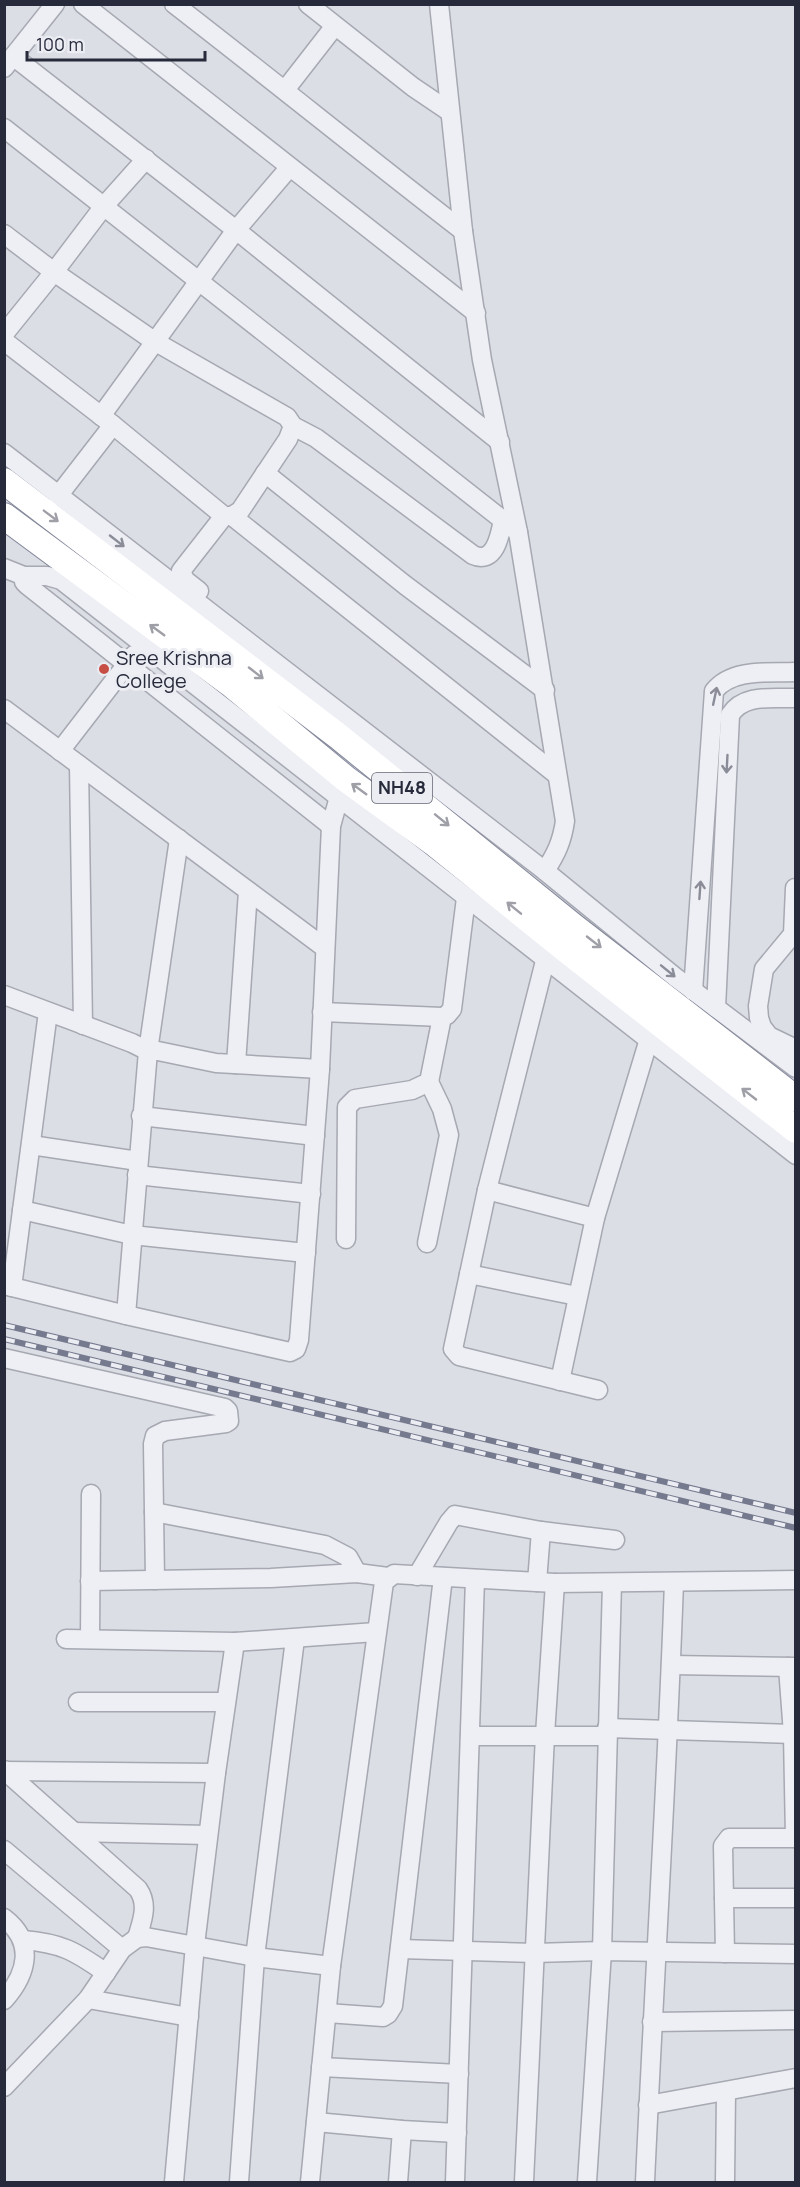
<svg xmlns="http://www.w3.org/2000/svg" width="800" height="2187" viewBox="0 0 800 2187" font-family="Manrope,sans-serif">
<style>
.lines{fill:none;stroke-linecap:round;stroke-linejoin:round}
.minor-casing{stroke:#a6a8b2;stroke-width:21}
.highway-casing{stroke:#84889b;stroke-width:28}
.minor{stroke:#eeeff4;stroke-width:18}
.highway{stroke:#fff;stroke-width:26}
.rail-casing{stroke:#767a8e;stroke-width:6}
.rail{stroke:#ebedf3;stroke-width:4;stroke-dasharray:11;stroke-linecap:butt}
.oneway{stroke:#9e9fa7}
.oneway2{stroke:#8a8c98}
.poi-dot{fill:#c64e45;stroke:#ebedf3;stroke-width:2}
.labels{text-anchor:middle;stroke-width:6;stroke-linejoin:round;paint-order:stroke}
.shield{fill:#ebedf3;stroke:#626472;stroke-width:1.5}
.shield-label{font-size:18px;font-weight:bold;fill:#272a3b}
.poi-label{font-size:20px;fill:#272a3b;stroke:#ebedf3;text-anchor:start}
</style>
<rect width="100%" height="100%" fill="#dcdee5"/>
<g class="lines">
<defs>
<g id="minor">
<path d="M83,4L476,313"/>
<path d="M174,4C271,79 366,156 463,231"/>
<path d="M308,4L413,87L450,112"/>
<path d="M439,4L463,231L482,360L518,532L565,821C562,842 556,854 545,871"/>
<path d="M14,57L236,230L500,442"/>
<path d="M4,68L55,4"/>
<path d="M285,90L334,27"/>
<path d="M4,128L518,532"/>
<path d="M4,234L54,272L154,341L287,417L293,426L316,438L473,555C495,565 500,535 503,520"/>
<path d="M4,334L54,272L104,206L146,159"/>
<path d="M4,341L113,425L224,516H232L240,511L288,439L293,426"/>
<path d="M101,416L236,230L289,168"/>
<path d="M4,453L545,871L675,977L796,1068"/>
<path d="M265,473L405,585L545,690"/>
<path d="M58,496L113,425"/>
<path d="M232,516L557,775"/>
<path d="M4,568L24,576H47L61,580L796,1155"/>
<path d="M24,576V582L27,585L331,826"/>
<path d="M199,591L185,580L181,571L224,516"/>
<path d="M4,709L325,948"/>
<path d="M60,751L134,655"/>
<path d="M79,765L83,1025"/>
<path d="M795,888L793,934L764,969L758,1006L759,1018L762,1027L769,1036L796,1049"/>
<path d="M545,961L487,1190L453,1349L459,1356L598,1390"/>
<path d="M693,991L714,691C732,668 769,673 796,672"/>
<path d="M4,995L132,1043L148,1051H158L216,1063L320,1069"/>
<path d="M716,1008L730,715C744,693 773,699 796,698"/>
<path d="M322,1012L442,1017L447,1015L452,1009L466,898"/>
<path d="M236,1064L248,891"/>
<path d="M141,1116L315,1136"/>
<path d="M31,1145L138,1161"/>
<path d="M137,1175L311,1194"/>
<path d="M487,1190L595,1218"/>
<path d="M22,1210L132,1235L306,1253"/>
<path d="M346,1239L347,1107L355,1099L412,1090L429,1082L442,1017"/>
<path d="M427,1243L449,1135L442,1109L429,1082"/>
<path d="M469,1274L577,1296"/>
<path d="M4,1285L126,1315L290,1352L296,1349L299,1340L320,1069L331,826L339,797"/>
<path d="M12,1287L48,1012"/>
<path d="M126,1315L148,1051L179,839"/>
<path d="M4,1358L225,1408L228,1411L229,1421L226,1423L165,1431L155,1436L153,1444L155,1580"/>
<path d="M560,1381L595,1218L649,1039"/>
<path d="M154,1512L325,1545L348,1557L357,1573"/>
<path d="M417,1576L449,1522L455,1515L541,1531L615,1540"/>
<path d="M90,1581L271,1578L357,1573L388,1577"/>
<path d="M537,1582L541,1531"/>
<path d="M66,1639L235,1642L376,1632"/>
<path d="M90,1639L91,1494"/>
<path d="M671,1665L796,1667"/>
<path d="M788,1667L793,1734L795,1838"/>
<path d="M78,1702H226"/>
<path d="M607,1728L793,1734"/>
<path d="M470,1736H607"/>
<path d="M4,1770L138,1889C149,1905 142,1921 137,1938"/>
<path d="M6,1771L216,1773"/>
<path d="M74,1832L208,1835"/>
<path d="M4,1850L122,1949"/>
<path d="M724,1898H796"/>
<path d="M4,1918C35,1942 28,1973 4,2000"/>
<path d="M23,1940C61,1943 75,1951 106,1973"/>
<path d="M400,1949L535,1953L602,1951L796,1954"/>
<path d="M725,1953L723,1846L729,1838H796"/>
<path d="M88,1999L189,2017"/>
<path d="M327,2013L383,2017L388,2014L393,2006L443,1577"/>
<path d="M652,2022L796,2020"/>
<path d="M321,2067L459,2074"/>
<path d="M4,2087L88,1999L122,1949L137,1938L146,1937L255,1957L331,1966"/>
<path d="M648,2105L796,2078"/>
<path d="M316,2122L402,2130L457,2133"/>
<path d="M174,2182L195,1945L216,1773L235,1642"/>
<path d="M239,2182L255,1957L295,1639"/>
<path d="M310,2182L331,1966L384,1582L394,1574L555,1583L796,1580"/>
<path d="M398,2182L402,2130"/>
<path d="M455,2182L475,1579"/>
<path d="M524,2182L545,1735L555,1583"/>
<path d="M587,2182L602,1951L612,1583"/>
<path d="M645,2182C654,1982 667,1782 674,1582"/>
<path d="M725,2182L726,2092"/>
</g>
<g id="highway">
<path d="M4,481L338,736L574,927L796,1099"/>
<path d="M4,516L231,684L346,779L434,843L569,952L796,1130"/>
</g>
</defs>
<!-- minor casing -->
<use href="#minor" class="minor-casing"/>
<!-- highway casing -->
<use href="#highway" class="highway-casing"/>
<!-- minor -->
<use href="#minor" class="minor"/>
<!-- highway -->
<use href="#highway" class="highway"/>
<defs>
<g id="rail">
<path d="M4,1325L796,1513"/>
<path d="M4,1339L796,1528"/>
</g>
</defs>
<!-- rail casing -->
<use href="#rail" class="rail-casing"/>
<!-- rail -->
<use href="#rail" class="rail"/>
</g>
<!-- one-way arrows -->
<defs><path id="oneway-shaft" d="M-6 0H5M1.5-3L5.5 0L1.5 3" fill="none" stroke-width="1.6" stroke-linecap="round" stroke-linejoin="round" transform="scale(1.5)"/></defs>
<g class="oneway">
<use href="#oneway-shaft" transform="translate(51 516) rotate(37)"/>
<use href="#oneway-shaft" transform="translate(157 630) rotate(-144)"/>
<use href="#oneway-shaft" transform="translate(256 673) rotate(38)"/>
<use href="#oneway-shaft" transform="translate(359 789) rotate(-144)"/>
<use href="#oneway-shaft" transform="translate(442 820) rotate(39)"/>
<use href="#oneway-shaft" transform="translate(514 908) rotate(-141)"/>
<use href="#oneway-shaft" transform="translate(594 942) rotate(38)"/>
<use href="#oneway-shaft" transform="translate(749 1094) rotate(-142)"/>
</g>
<g class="oneway2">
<use href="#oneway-shaft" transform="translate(117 541) rotate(38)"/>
<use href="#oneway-shaft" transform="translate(715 696) rotate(-78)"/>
<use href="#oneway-shaft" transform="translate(727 764) rotate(93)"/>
<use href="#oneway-shaft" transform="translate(700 890) rotate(-86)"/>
<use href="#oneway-shaft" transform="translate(668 971) rotate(39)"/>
</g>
<!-- markers -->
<circle class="poi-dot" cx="104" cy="669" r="6"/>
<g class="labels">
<!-- shield labels -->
<rect class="shield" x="372" y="773" width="60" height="30" rx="4.5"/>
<g class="shield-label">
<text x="402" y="794">NH48</text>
</g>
<!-- poi labels -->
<g class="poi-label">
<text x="116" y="665">Sree Krishna<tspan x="116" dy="23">College</tspan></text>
</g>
</g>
<!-- border -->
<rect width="800" height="2187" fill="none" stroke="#272a3b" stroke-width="12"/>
<!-- scale -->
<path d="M27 51v9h178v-9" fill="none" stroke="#272a3b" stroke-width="3"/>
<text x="36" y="51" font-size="18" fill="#272a3b" stroke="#ebedf3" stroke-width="4.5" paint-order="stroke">100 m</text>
</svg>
